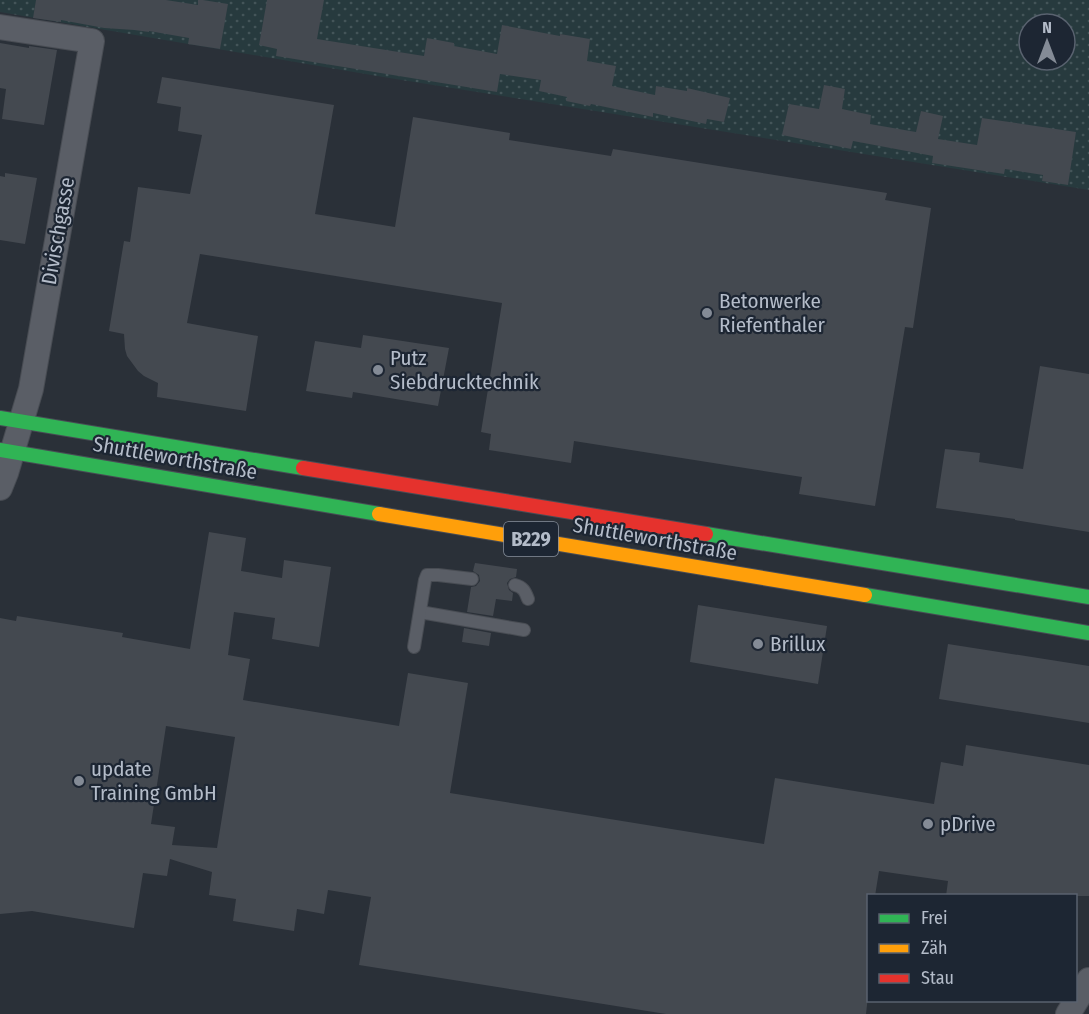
<svg xmlns="http://www.w3.org/2000/svg" width="1089" height="1014" viewBox="0 0 1089 1014" font-family="'Fira Sans Condensed',sans-serif">
<style>
.green{fill:url(#green-dots);fill-rule:evenodd}
.building{fill:#444950;fill-rule:evenodd}
.lines{fill:none;stroke-linecap:round;stroke-linejoin:round}
.lane-casing{stroke:#484c53;stroke-width:14}
.street-casing{stroke:#484c53;stroke-width:26}
.fast-casing{stroke:#484c55;stroke-width:16}
.slow-casing{stroke:#484c55;stroke-width:16}
.jam-casing{stroke:#484c55;stroke-width:16}
.lane{stroke:#5a5e66;stroke-width:12}
.street{stroke:#5a5e66;stroke-width:24}
.fast{stroke:#30b455;stroke-width:14}
.slow{stroke:#ff9f0a;stroke-width:14}
.jam{stroke:#e5322d;stroke-width:14}
.poi-dot{fill:#848b96;stroke:#1d2633;stroke-width:2}
.labels{text-anchor:middle;stroke-width:4.5;stroke-linejoin:round;paint-order:stroke}
.shield{fill:#1d2633;stroke:#878f9c;stroke-width:1.5}
.shield-label{font-size:20px;font-weight:bold;fill:#b4bcc9}
.street-label{font-size:21px;fill:#b4bcc9;stroke:#1d2633}
.poi-label{font-size:21px;fill:#b4bcc9;stroke:#1d2633;text-anchor:start}
</style>
<defs>
<pattern id="green-dots" width="8" height="8" patternUnits="userSpaceOnUse" patternTransform="scale(1.5)"><rect width="8" height="8" fill="#273a3e"/><path d="M2 2h.1M6 6h.1" fill="none" stroke="#445559" stroke-width="1.8" stroke-linecap="round"/></pattern>
</defs>
<rect width="100%" height="100%" fill="#2a3038"/>
<!-- green -->
<path class="green" d="M0,0H1089V190L383,77L0,12ZM1029,24H1065V60H1029Z"/>
<!-- building -->
<g class="building">
<path d="M36,0H166L198,5V0H203L228,4L220,49L188,44L189,38L149,31V32L134,30L104,28L61,20V22L33,18Z"/>
<path d="M267,0H324L317,39L424,56L427,38L454,43V46L497,54L502,25L560,36V34L590,39L587,61L616,66L612,86L655,95L656,86L687,91V88L730,98L724,122L707,119L706,124L653,113V117L591,104L590,106L566,101L567,97L539,91L541,80L500,74L497,92L276,56L277,49L259,45Z"/>
<path d="M0,43L29,48V46L57,50L44,125L2,119L6,89L0,88Z"/>
<path d="M162,77L334,105L315,214L395,227L413,117L510,133L509,140L611,156L613,149L887,193L885,200L931,208L913,328L905,327L875,506L799,494L802,477L574,441L571,463L489,450L491,434L481,432L502,303L200,254L187,323L258,336L246,411L157,397L158,383L144,376L138,371L127,356L125,349L124,334L109,331L124,241L130,242L138,187L190,194L202,135L178,131L181,107L157,103Z"/>
<path d="M824,85L845,89L842,109L871,115L870,124L916,132L921,111L943,116L938,139L977,145L982,118L1076,132L1068,185L1042,181L1043,175L1005,169L1004,174L932,163L933,156L853,141L851,149L782,135L789,104L819,109Z"/>
<path d="M5,173L37,178L25,244L0,240V176L5,177Z"/>
<path d="M363,335L449,348L438,406L353,392L352,398L306,391L315,341L361,348Z"/>
<path d="M1040,366L1089,374V532L1015,520V519L936,508L945,449L980,453L979,462L1023,469Z"/>
<path d="M209,532L246,538L241,571L282,578L284,560L331,567L319,647L272,639L275,618L234,612L228,655L250,659L243,700L399,726L408,673L468,683L450,793L764,844L775,778L934,804L941,762L963,766L966,745L1089,765V896H946L948,881L879,871L875,896H868V996L866,1014H666L359,965L371,897L328,890L324,914L297,909L294,931L233,921L236,899L209,895L212,872L170,859L167,876L143,873L134,928L32,911L0,914V618L16,621L17,616L123,633L122,637L190,649ZM166,726L235,737L217,848L172,845L175,827L151,824Z"/>
<path d="M475,563L517,569L516,577L510,579L507,583L509,590L513,593L512,601L496,599L493,616L467,612L471,587L476,586L480,581L479,575L473,571Z"/>
<path d="M698,605L827,626L818,684L690,662Z"/>
<path d="M464,628L491,633L489,646L462,642Z"/>
<path d="M948,644L1089,666V723L939,699Z"/>
</g>
<g class="lines">
<defs>
<g id="lane">
<path d="M515,585C523,587 525,591 528,599"/>
<path d="M420,612L524,630"/>
<path d="M414,647L425,580L427,575H438L472,579"/>
</g>
<g id="street">
<path d="M0,27L92,41L31,389L6,473L0,488"/>
<path d="M1068,1014L1089,980"/>
</g>
<g id="fast">
<path d="M0,418L303,468"/>
<path d="M0,450L379,514"/>
<path d="M706,534L1089,597"/>
<path d="M865,595L1089,633"/>
</g>
<path id="slow" d="M379,514L865,595"/>
<path id="jam" d="M303,468L706,534"/>
</defs>
<!-- lane casing -->
<use href="#lane" class="lane-casing"/>
<!-- street casing -->
<use href="#street" class="street-casing"/>
<!-- fast casing -->
<use href="#fast" class="fast-casing"/>
<!-- slow casing -->
<use href="#slow" class="slow-casing"/>
<!-- jam casing -->
<use href="#jam" class="jam-casing"/>
<!-- lane -->
<use href="#lane" class="lane"/>
<!-- street -->
<use href="#street" class="street"/>
<!-- fast -->
<use href="#fast" class="fast"/>
<!-- slow -->
<use href="#slow" class="slow"/>
<!-- jam -->
<use href="#jam" class="jam"/>
</g>
<!-- markers -->
<g class="poi-dot">
<circle cx="707" cy="313" r="6"/>
<circle cx="378" cy="370" r="6"/>
<circle cx="758" cy="644" r="6"/>
<circle cx="79" cy="781" r="6"/>
<circle cx="928" cy="824" r="6"/>
</g>
<g class="labels">
<!-- shield labels -->
<rect class="shield" x="504" y="522" width="54" height="34" rx="4.5"/>
<g class="shield-label">
<text x="531" y="546">B229</text>
</g>
<!-- street labels -->
<g class="street-label">
<text transform="translate(58 231) rotate(-80)" y="7">Divischgasse</text>
<text transform="translate(175 458) rotate(10)" y="7">Shuttleworthstraße</text>
<text transform="translate(655 539) rotate(10)" y="7">Shuttleworthstraße</text>
</g>
<!-- poi labels -->
<g class="poi-label">
<text x="719" y="308">Betonwerke<tspan x="719" dy="24">Riefenthaler</tspan></text>
<text x="390" y="365">Putz<tspan x="390" dy="24">Siebdrucktechnik</tspan></text>
<text x="770" y="651">Brillux</text>
<text x="91" y="776">update<tspan x="91" dy="24">Training GmbH</tspan></text>
<text x="940" y="831">pDrive</text>
</g>
</g>
<!-- legend -->
<rect x="867" y="894" width="210" height="108" fill="#1d2633" stroke="#59626f" stroke-width="1.5"/>
<rect x="879" y="914" width="30" height="9" fill="#30b455" stroke="#59626f" stroke-width="1.5"/>
<text x="921" y="924" font-size="18" fill="#b4bcc9">Frei</text>
<rect x="879" y="944" width="30" height="9" fill="#ff9f0a" stroke="#59626f" stroke-width="1.5"/>
<text x="921" y="954" font-size="18" fill="#b4bcc9">Zäh</text>
<rect x="879" y="974" width="30" height="9" fill="#e5322d" stroke="#59626f" stroke-width="1.5"/>
<text x="921" y="984" font-size="18" fill="#b4bcc9">Stau</text>
<!-- north arrow -->
<g transform="translate(1047 42)"><circle r="28" fill="#1d2633" stroke="#59626f" stroke-width="1.5"/>
<path d="M0-4.5L10 22L0 15L-10 22Z" fill="#848b96"/>
<text y="-9" font-size="16" font-weight="bold" text-anchor="middle" fill="#b4bcc9">N</text>
</g>
</svg>
